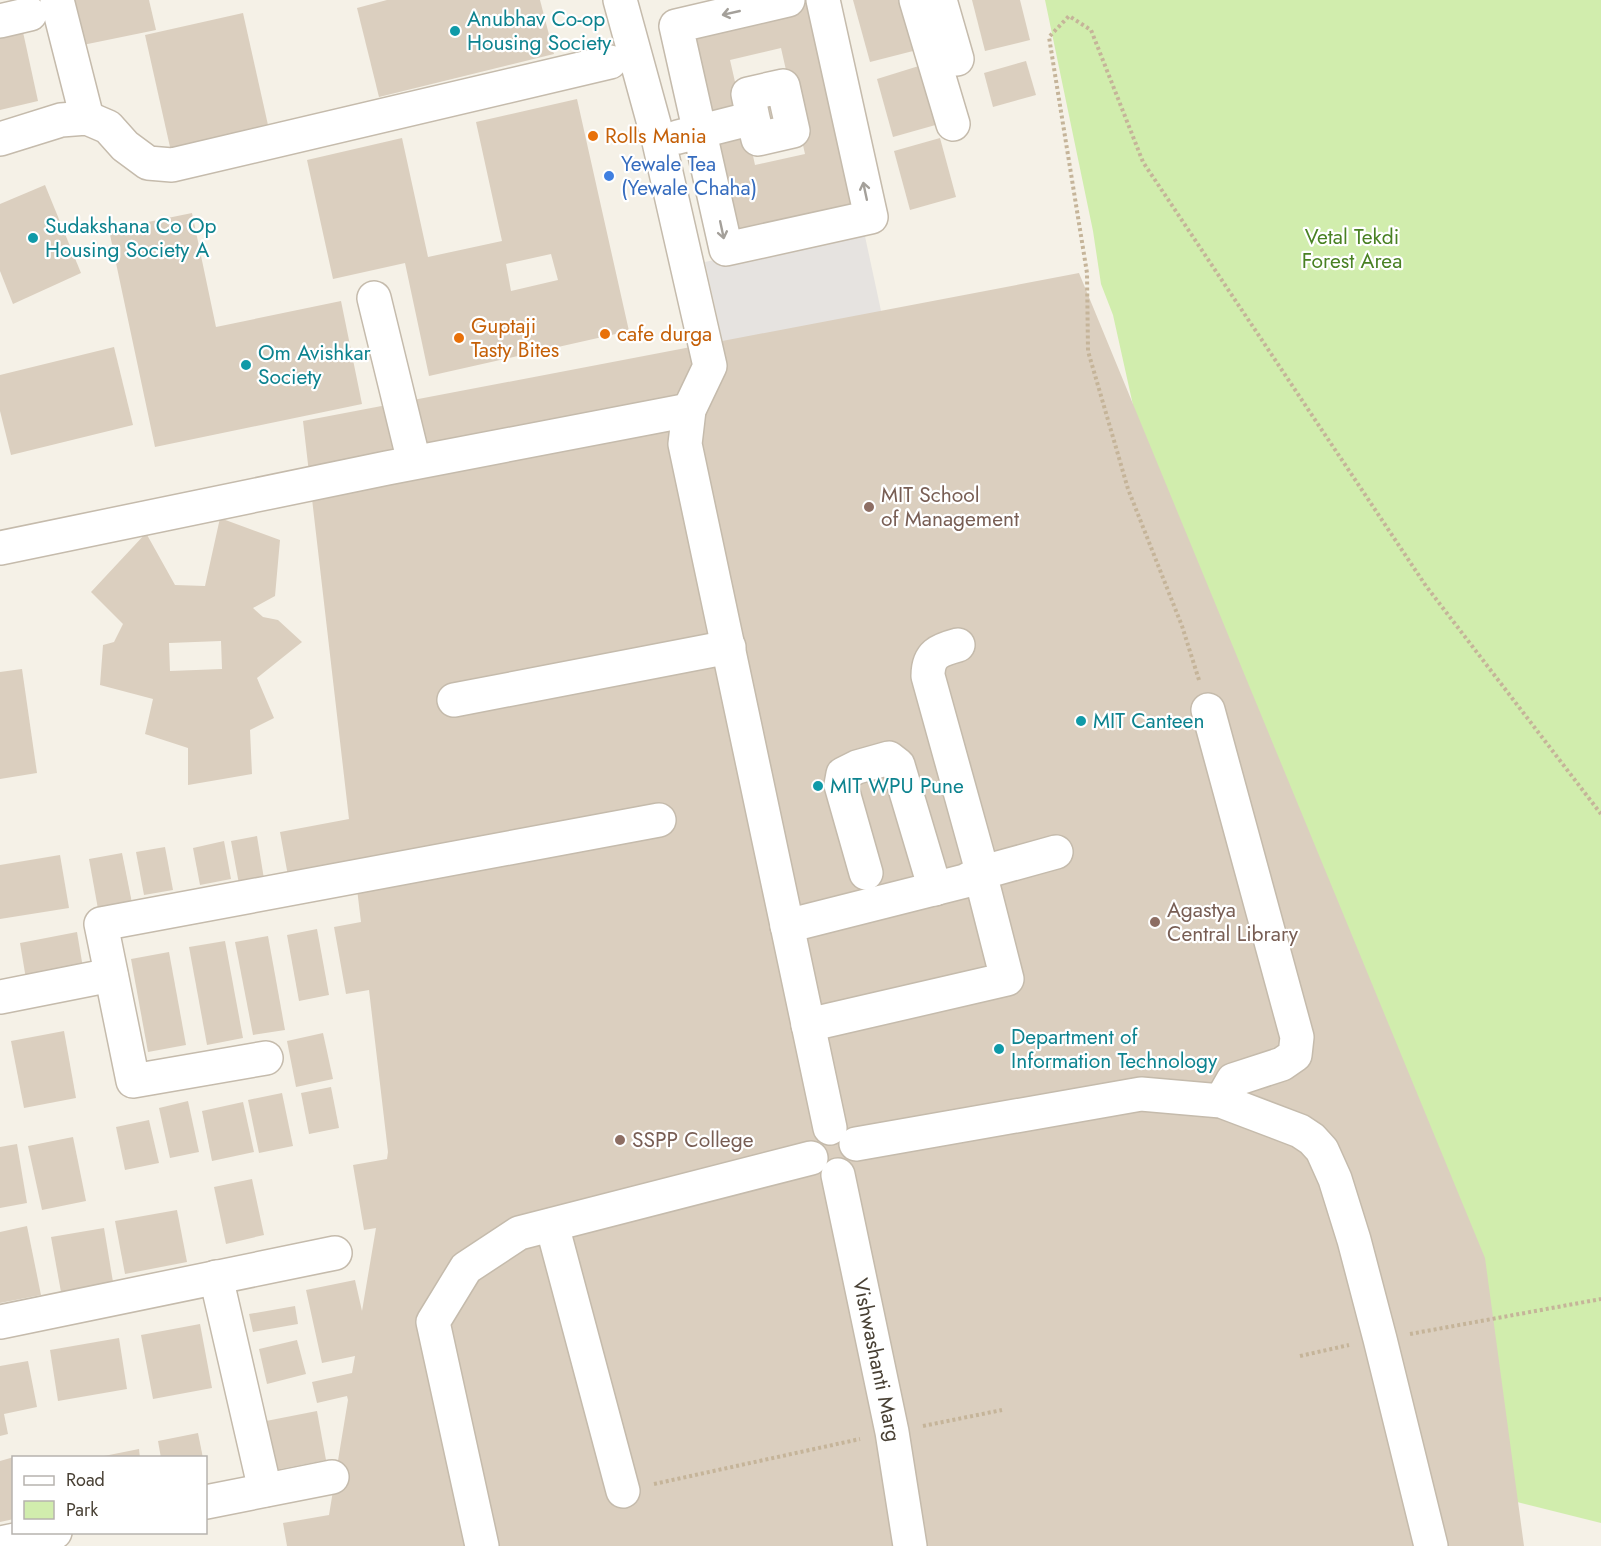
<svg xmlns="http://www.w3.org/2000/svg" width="1601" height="1546" viewBox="0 0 1601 1546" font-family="Jost,sans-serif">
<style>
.green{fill:#d1edad}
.parking{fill:#e6e3e0}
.building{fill:#dbcfbf;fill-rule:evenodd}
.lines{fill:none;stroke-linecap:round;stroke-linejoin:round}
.minor-casing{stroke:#c5bbac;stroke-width:36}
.path{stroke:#c5b499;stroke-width:4;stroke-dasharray:3 3;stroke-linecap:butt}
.minor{stroke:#fff;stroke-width:33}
.oneway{stroke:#a4a09a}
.culture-dot{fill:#0f9aa8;stroke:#fff;stroke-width:2}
.food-dot{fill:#e8710a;stroke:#fff;stroke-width:2}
.shop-dot{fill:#3f7fe0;stroke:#fff;stroke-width:2}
.education-dot{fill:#8d6e63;stroke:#fff;stroke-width:2}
.labels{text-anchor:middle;stroke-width:4.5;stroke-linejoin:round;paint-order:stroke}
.culture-label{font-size:21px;fill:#0d838f;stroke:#fff;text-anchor:start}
.food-label{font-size:21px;fill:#c56008;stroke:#fff;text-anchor:start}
.shop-label{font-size:21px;fill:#366cbe;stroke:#fff;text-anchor:start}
.park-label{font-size:21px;fill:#498123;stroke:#fff}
.education-label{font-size:21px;fill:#785e54;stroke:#fff;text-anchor:start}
.street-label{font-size:21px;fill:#494135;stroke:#fff}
</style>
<rect width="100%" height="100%" fill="#f5f1e7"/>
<!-- green -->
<path class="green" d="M1045,0H1601V1523L1437,1482L1182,626L1113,315L1101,284L1093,231Z"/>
<!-- parking -->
<path class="parking" d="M863,227L892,362L735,397L705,262Z"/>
<!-- building -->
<g class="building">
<path d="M62,0H149L156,30L73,47Z"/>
<path d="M387,0H540L554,54L379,97L357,8Z"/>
<path d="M853,0H903L917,50L870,62Z"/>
<path d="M972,0H1020L1030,40L985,51Z"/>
<path d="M813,3L860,211L729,240L708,146L749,137L755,165L805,154L781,48L730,60L741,108L701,116L682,32Z"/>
<path d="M243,13L270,134L172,156L145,35Z"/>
<path d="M23,32L38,101L0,110V38Z"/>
<path d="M1026,61L1036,95L993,107L984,73Z"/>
<path d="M922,65L939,124L893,137L877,79Z"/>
<path d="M577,99L629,331L429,376L405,263L333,279L307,160L402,138L428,257L502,241L476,122ZM551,254L558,280L511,291L506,264Z"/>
<path d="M940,138L956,197L910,210L894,151Z"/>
<path d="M45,185L81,273L13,304L0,271V204Z"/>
<path d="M192,213L216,327L341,301L362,404L155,447L109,230Z"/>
<path d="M1079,273L1485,1258L1524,1546H287L283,1523L329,1515L348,1400L347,1396L317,1403L312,1382L352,1373L355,1356L322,1363L306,1290L355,1280L362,1311L376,1228L364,1230L353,1165L387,1159L388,1152L369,990L346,994L334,927L361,922L354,864L288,876L280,832L349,819L303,421Z"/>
<path d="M114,347L133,425L11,455L0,411V375Z"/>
<path d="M220,518L280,540L275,596L253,608L263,617L278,620L302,642L257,678L274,718L250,730L252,774L188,785V748L145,734L153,699L100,685L103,645L114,642L123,624L91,592L146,533L175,585L205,586ZM221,641L222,669L170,671L169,643Z"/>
<path d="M22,669L37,773L0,779V672Z"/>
<path d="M257,836L264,879L239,884L231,841Z"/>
<path d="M224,841L231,879L200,885L193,848Z"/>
<path d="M165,847L173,890L144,895L136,852Z"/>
<path d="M122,853L132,903L98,909L89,859Z"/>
<path d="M60,855L69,908L0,919V865Z"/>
<path d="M317,929L329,995L299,1001L287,935Z"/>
<path d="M77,932L83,968L26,979L20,943Z"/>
<path d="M268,936L285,1030L253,1035L235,942Z"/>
<path d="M225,941L243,1038L207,1045L189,947Z"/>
<path d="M169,952L186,1045L148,1052L131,959Z"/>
<path d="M64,1031L76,1098L24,1108L11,1041Z"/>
<path d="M323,1033L333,1079L296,1087L287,1041Z"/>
<path d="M331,1087L339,1128L309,1134L301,1093Z"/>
<path d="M282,1093L293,1146L259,1153L248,1100Z"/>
<path d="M188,1101L199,1152L170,1158L159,1108Z"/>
<path d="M243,1102L254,1152L212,1161L202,1111Z"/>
<path d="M149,1120L159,1163L125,1170L116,1127Z"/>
<path d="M73,1137L86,1201L42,1210L28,1146Z"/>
<path d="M17,1144L27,1203L0,1208V1147Z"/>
<path d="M252,1179L264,1235L226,1244L214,1187Z"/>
<path d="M177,1210L187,1262L125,1274L115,1221Z"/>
<path d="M27,1226L41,1295L0,1303V1232Z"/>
<path d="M104,1228L113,1282L61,1292L51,1237Z"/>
<path d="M295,1306L298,1324L253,1332L249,1314Z"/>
<path d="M200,1324L212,1388L153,1399L141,1335Z"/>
<path d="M119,1338L127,1389L58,1401L50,1350Z"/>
<path d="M297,1340L306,1374L267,1384L259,1349Z"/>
<path d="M28,1361L37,1407L4,1414L8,1434L0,1436V1366Z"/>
<path d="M317,1411L326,1460L275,1470L266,1421Z"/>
<path d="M198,1433L203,1458H161L158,1441Z"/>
<path d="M139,1449L140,1458H104V1456Z"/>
<path d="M14,1457V1519L0,1522V1461Z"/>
</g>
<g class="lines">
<defs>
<g id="minor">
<path d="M57,0L87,118"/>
<path d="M620,0L659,142L710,366L689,410L685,444L830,1128"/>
<path d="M788,0L676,26L726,249L871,217L823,0"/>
<path d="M916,0L953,124"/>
<path d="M940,0L957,59"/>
<path d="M0,21L30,14"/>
<path d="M678,137L753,118L748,94L783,86L793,131L758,139L753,118"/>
<path d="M0,139L61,120L87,118L108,127L125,146L148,163L172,165L610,62"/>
<path d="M374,298L414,462"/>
<path d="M0,548L387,468L689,410"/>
<path d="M454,700L729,647"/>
<path d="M1208,710L1297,1037L1295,1055L1282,1064L1233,1080L1221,1101"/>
<path d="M866,873L841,785L843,774L857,767L889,758L898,765L935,889"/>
<path d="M787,926L965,881L980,873L979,860L928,676C928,654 939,650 958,645"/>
<path d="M0,997L111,975"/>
<path d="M808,1025L1007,979L980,873L1056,852"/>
<path d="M266,1058L133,1081L101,924L659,820"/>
<path d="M856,1144L1141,1094L1221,1101L1300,1131L1312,1139L1322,1150L1335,1179L1354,1240L1380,1339L1431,1546"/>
<path id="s1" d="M838,1175L892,1432L910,1546"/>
<path d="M552,1225L623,1491"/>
<path d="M216,1277L265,1490"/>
<path d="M0,1322L335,1253"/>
<path d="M206,1502L332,1477"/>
<path d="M0,1543L55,1532"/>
<path d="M482,1546L433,1322L466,1268L519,1233L811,1158"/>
</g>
</defs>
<!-- minor casing -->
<use href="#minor" class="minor-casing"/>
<!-- path -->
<g class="path">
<path d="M1199,680L1182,626L1128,489L1088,351L1087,273L1049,37L1069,16L1091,30L1143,162L1426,586L1601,814"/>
<path d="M1410,1334L1601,1299"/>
<path d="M1300,1356L1349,1345"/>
<path d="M923,1426L1002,1410"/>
<path d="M654,1484L860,1439"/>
</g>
<!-- minor -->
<use href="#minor" class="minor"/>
</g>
<!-- one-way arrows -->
<defs><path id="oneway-shaft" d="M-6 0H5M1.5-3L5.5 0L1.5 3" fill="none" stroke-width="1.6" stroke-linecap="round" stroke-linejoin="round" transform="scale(1.5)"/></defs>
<g class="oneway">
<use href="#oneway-shaft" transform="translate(731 13) rotate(167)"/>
<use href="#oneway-shaft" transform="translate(865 191) rotate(-102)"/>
<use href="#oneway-shaft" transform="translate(722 230) rotate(78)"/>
</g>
<!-- markers -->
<g class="culture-dot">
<circle cx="455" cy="31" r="6"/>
<circle cx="33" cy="238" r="6"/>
<circle cx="246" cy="365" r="6"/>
<circle cx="1081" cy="721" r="6"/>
<circle cx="818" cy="786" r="6"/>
<circle cx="999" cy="1049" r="6"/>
</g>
<g class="food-dot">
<circle cx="593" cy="136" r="6"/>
<circle cx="605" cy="334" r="6"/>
<circle cx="459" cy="338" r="6"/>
</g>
<circle class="shop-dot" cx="609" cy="176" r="6"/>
<g class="education-dot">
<circle cx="869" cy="507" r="6"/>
<circle cx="1155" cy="922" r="6"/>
<circle cx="620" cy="1140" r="6"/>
</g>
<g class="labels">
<!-- culture labels -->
<g class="culture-label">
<text x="467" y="26">Anubhav Co-op<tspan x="467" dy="24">Housing Society</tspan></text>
<text x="45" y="233">Sudakshana Co Op<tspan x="45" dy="24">Housing Society A</tspan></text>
<text x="258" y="360">Om Avishkar<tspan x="258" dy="24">Society</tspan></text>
<text x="1093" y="728">MIT Canteen</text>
<text x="830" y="793">MIT WPU Pune</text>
<text x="1011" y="1044">Department of<tspan x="1011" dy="24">Information Technology</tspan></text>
</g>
<!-- food labels -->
<g class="food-label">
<text x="605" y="143">Rolls Mania</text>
<text x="471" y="333">Guptaji<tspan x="471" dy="24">Tasty Bites</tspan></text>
<text x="617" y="341">cafe durga</text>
</g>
<!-- shop labels -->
<g class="shop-label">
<text x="621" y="171">Yewale Tea<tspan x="621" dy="24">(Yewale Chaha)</tspan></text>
</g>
<!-- park labels -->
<g class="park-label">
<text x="1352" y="244">Vetal Tekdi<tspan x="1352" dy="24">Forest Area</tspan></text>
</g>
<!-- education labels -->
<g class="education-label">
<text x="881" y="502">MIT School<tspan x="881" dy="24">of Management</tspan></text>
<text x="1167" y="917">Agastya<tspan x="1167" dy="24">Central Library</tspan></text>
<text x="632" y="1147">SSPP College</text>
</g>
<!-- street labels -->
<g class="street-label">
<text dy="7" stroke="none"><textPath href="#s1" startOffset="189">Vishwashanti Marg</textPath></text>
</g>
</g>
<!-- legend -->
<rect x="12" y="1456" width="195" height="78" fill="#ffffff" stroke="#b6b3ae" stroke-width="1.5"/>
<rect x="24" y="1476" width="30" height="9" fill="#ffffff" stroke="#b6b3ae" stroke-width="1.5"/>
<text x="66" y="1486" font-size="18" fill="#494135">Road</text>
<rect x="24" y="1501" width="30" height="18" fill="#d1edad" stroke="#b6b3ae" stroke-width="1.5"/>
<text x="66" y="1516" font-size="18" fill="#494135">Park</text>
</svg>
